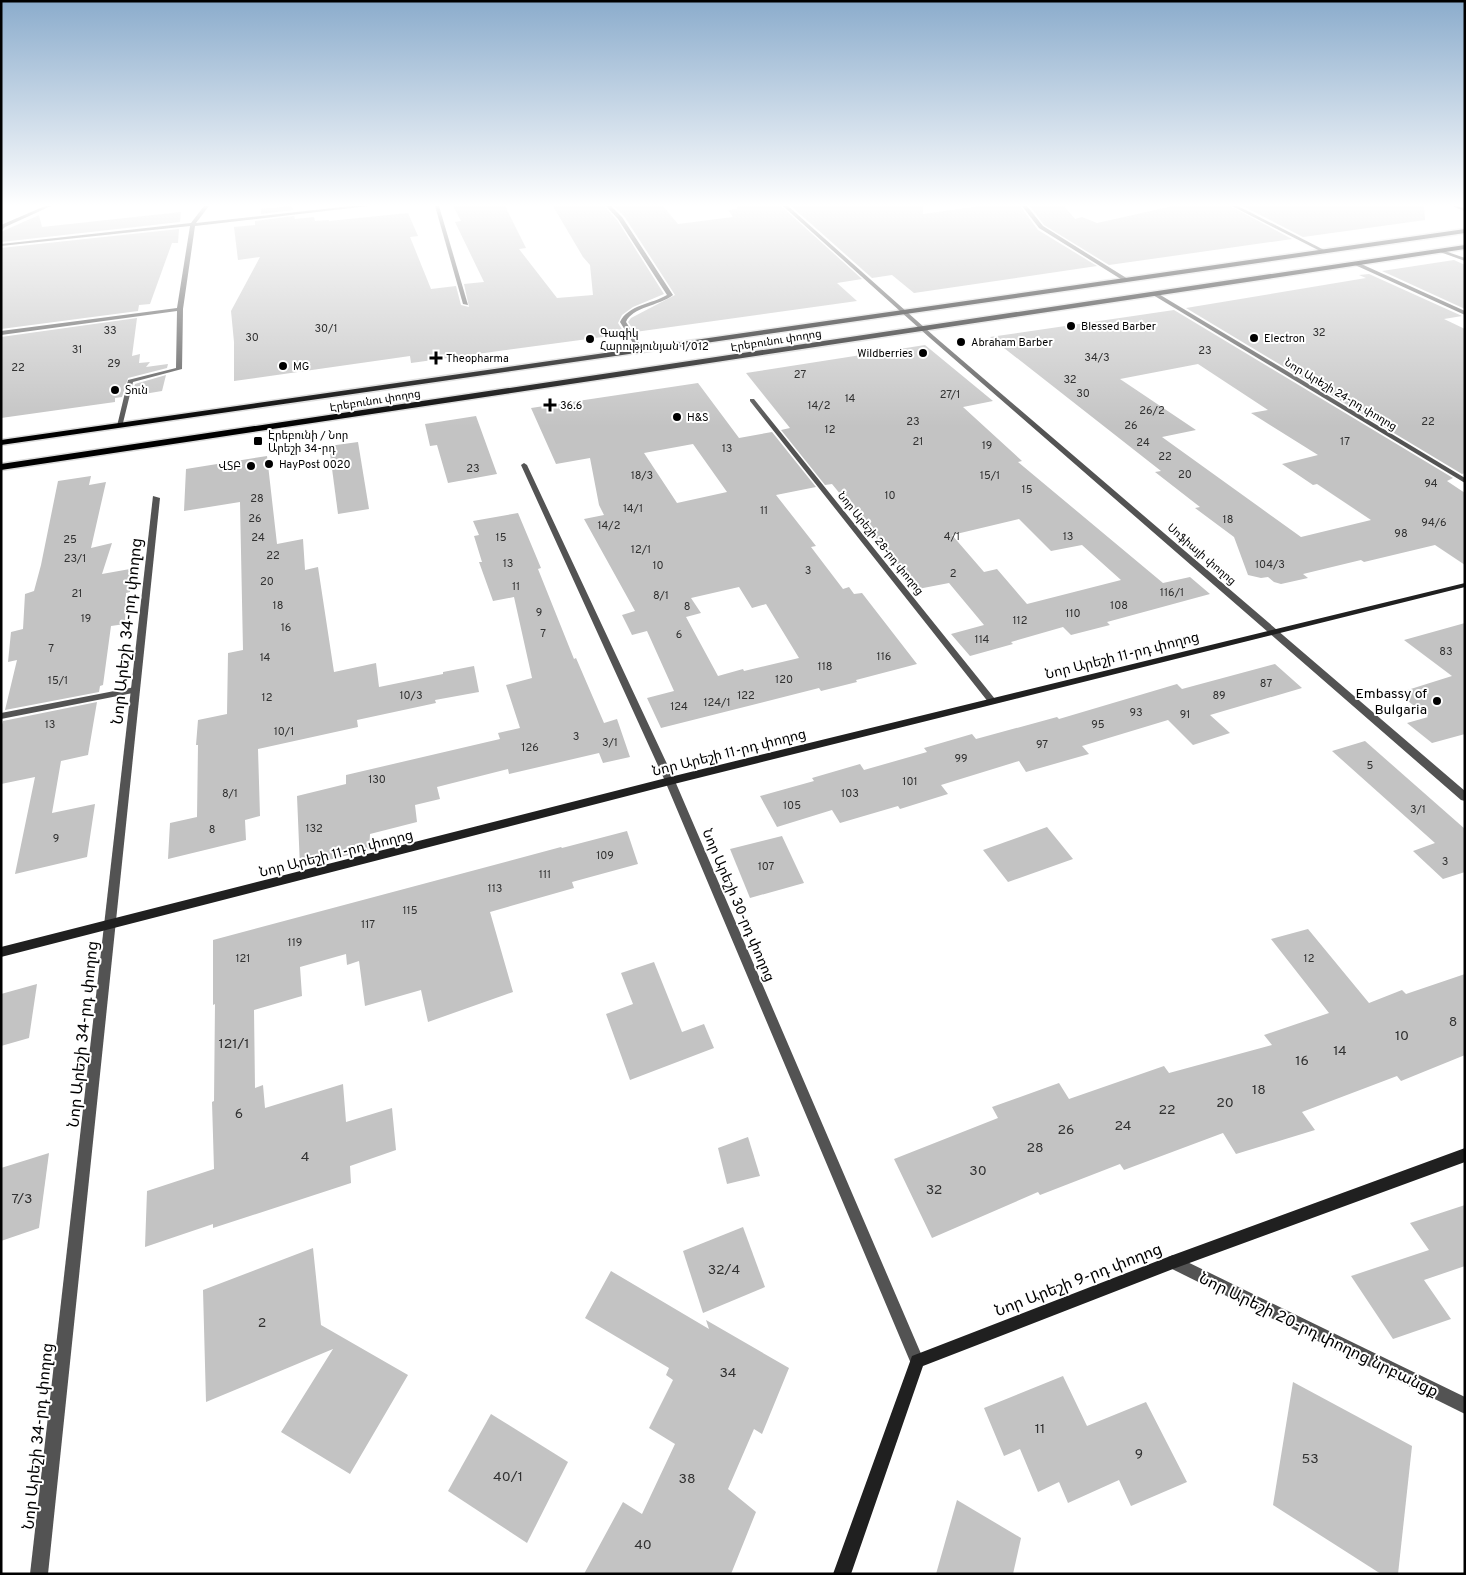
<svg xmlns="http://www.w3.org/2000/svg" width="1466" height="1575" viewBox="0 0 1466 1575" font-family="Overpass,'Noto Sans Armenian',sans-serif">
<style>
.building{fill:#c3c3c3;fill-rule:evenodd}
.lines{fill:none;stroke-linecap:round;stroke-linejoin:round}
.primary-casing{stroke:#dbdbdb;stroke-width:3}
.lane{fill:#535353;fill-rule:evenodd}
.street{fill:#535353;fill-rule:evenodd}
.secondary{fill:#202020;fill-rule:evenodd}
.primary{fill:#000;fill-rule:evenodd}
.poi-dot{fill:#000;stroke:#fff;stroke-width:2}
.labels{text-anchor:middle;stroke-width:4;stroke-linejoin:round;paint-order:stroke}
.far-poi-label{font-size:11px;fill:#000;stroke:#fff;text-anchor:start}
.number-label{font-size:11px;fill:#313131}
.far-street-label{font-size:11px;fill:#000;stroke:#fff}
.street-label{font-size:14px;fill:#000;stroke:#fff}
.poi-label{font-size:14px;fill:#000;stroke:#fff;text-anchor:end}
.near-number-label{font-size:14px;fill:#313131}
.near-street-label{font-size:16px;fill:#000;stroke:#fff}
</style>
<rect width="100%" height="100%" fill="#fff"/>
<!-- building -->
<g class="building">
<path d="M292,206L293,210L261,214V209Z"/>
<path d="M453,206H505L526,248L519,249L557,298L593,295L590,265L583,257L553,206H604L617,220L664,294L633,307L622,315L618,323L625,334L411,363L410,356L234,381V342L231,311L260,257L238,260L234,227L255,225V221L294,216L295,219L314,217L315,221L329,220V221L408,213L418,236L410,237L431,289L456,286L461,305L469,307L464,284L484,282L455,222L461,221Z"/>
<path d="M614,206H663L678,224L733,217L728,210L737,209V206H781L862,279L837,283L857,301L635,332L628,322L631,318L675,295L624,216Z"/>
<path d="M791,206H923V214L981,206H1020L1038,230L1097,266L914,293L892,275L872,278Z"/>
<path d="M1030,206H1064L1075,219L1082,217L1097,223L1173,206H1230L1292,239L1109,265L1044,225Z"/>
<path d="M1243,206H1424L1425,220L1303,237Z"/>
<path d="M181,212L180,222L1,242V233L3,231L39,215L42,227Z"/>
<path d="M179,229L178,243H172L150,304L139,305L138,311L1,329V248Z"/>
<path d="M1454,260L1465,265V309L1382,271Z"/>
<path d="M1369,274L1462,316L1444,319L1465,329V473L1462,474L1186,308L1366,278L1359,275Z"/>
<path d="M1174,310L1453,478L1447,481L1465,493V565L1435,545L1364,562L1361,560L1303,574L1308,578L1281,584L1274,582L1268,577L1261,578L1248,575L1234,537L1195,508L1200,507L1155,472L1161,471L990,337ZM1198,364L1268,410L1251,413L1318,455L1282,464L1313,485L1317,484L1371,520L1301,537L1162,437L1196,430L1120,379Z"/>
<path d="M137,318L132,356L140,354L139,363L150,362L146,367L168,364L167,368L128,378L122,397L115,398V402L1,418V337Z"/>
<path d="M925,345L993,401L963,407L1022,461L1018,462L1163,583L1190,577L1210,594L1107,622L1110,625L1071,635L1063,627L1011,642L1013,644L970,656L951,634L984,625L949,583L918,589L832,484L825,485L781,430L790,428L746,373ZM1019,519L1051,551L1082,545L1121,580L1027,604L997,569L984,572L952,535Z"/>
<path d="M166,375L162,391L132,396L135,384Z"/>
<path d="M698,383L739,438L772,432L816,487L776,495L816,546L811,547L843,589L849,587L854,594L862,593L917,664L856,680L857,682L821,691L819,688L661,728L647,698L674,691L647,631L632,635L622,615L635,611L584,519L604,515L599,505L590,458L556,464L531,408ZM693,444L727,492L677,503L644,453ZM739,587L752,608L766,604L799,658L744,671L743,669L718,676L686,617L701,613L691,598Z"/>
<path d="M476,416L497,474L448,483L437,445L430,446L425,424Z"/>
<path d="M358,442L369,509L338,514L329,446Z"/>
<path d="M267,456L277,544L303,539L305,570L318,567L334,672L376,663L379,687L443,674V672L474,666L479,692L435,700L436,703L357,720L358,727L258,749L260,816L245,820L246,840L168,859L170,823L197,817L198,745H196L198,720L227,714L228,653L243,650L240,502L184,511L186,469Z"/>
<path d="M91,476L89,485L106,482L91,548L112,543L102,574L130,569V592L126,593L125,624L111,626L103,685L100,686L99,692L5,710L17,660L8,662L11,632L23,629L25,594L34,591L41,565L58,481Z"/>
<path d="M518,513L541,568L538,569L574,659L576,658L604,723L617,719L630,757L603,763L599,753L509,774L508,769L437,787L440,799L415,805L417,822L370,834L369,850L300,867L297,796L346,784V775L500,739L498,733L520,728L506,685L532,678L514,597L493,601L479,562H482L474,536L479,535L473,521Z"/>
<path d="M1465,623V734L1432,743L1407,723L1428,717L1398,693L1452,676L1404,640Z"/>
<path d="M1275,664L1302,688L1210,715L1230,733L1193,745L1168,720L1082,746L1089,754L1026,772L1019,761L941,785L948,794L900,809L898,806L840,823L832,810L777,827L760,796L814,781L812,778L860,764L864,770L927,752L924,748L972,734L976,739L1057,717L1059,719L1177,684L1182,689Z"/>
<path d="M97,702L88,755L61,761L52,813L95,804L87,857L15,874L35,777L1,784V728L3,721Z"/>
<path d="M1365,741L1465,829V872L1443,879L1413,851L1435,843L1332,751Z"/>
<path d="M1047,827L1073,859L1008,882L983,850Z"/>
<path d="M627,831L638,864L572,882L574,888L490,912L513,992L428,1022L421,990L365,1006L359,961L347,965L346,954L300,967L302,996L254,1010L255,1088L263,1085L265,1108L343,1084L346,1122L392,1108L396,1150L350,1166L351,1183L213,1228V1224L145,1247L147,1191L214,1169L212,1102L214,1101L215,1004L213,1005V940L561,847L562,848Z"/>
<path d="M782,836L804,883L750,898L730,849Z"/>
<path d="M1308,929L1369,1003L1402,990L1406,994L1465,974V1055L1401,1081L1397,1076L1302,1112L1315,1130L1236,1154L1223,1133L1124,1170L1120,1164L1040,1195L1038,1192L932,1238L894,1159L998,1118L992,1107L1059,1083L1069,1099L1164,1066L1169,1073L1272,1045L1264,1035L1329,1013L1271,939Z"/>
<path d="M654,962L682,1032L704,1024L714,1048L630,1080L606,1014L633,1004L621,973Z"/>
<path d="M37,984L29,1038L1,1046V994Z"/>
<path d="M748,1137L760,1176L727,1184L718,1148Z"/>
<path d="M49,1153L39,1228L1,1241V1168Z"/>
<path d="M1465,1205V1266L1424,1280L1451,1319L1393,1339L1351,1276L1429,1250L1410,1223Z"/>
<path d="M743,1227L765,1287L703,1313L683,1251Z"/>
<path d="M313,1248L321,1325L408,1375L350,1474L281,1432L333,1349L206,1402L203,1290Z"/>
<path d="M611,1271L709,1329L706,1320L789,1368L762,1434L754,1429L728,1489L756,1512L731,1574H584L623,1502L642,1514L675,1444L649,1428L673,1380L666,1375L669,1368L585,1318Z"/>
<path d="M1063,1376L1087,1426L1146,1402L1187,1482L1131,1506L1119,1480L1068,1503L1059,1482L1038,1492L1020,1449L1004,1456L984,1408Z"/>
<path d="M1293,1382L1412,1446L1398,1574H1381L1273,1505Z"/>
<path d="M491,1414L568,1462L527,1543L448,1491Z"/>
<path d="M957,1500L1021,1538L1013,1574H936Z"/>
</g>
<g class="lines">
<defs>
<g id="primary">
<path d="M1465,229V233L1,445V440Z"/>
<path d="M1465,245V249L1,470V464Z"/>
</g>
</defs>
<!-- primary casing -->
<use href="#primary" class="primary-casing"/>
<!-- lane -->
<g class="lane">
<path d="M1442,250L1465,258V261L1440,252Z"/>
<path d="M135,687L140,690L138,692L1,719V713Z"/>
</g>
<!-- street -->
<g class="street">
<path d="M45,206H51L5,227L1,231V225Z"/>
<path d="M204,206H209L196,223L351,206H369L195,226L183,309L182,369L133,382L122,427L117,426L128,380L176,368L177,311L1,335V331L177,308L190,226L1,246V244L191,223Z"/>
<path d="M435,206H439L468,305L463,304Z"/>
<path d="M606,206H611L622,217L673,295C659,306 632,307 626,322L644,351L641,353L638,351L620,322C628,305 652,304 667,295L618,219Z"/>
<path d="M783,206H788L934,336L1465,791V801L1461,800L930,338Z"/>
<path d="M1022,206H1027L1043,226L1128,279V281H1124L1039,228Z"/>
<path d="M1232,206H1238L1328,252L1324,253Z"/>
<path d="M1355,263H1359L1465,311V315L1355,265Z"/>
<path d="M1153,293H1157L1465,478V483L1153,295Z"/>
<path d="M750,399H754L995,699L997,701L995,703H989L750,401Z"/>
<path d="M524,463L527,465L675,781L922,1356L925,1361L922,1366L917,1369L912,1366L665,781L521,465Z"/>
<path d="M153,496L160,498L48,1574H30Z"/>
<path d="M1173,1255L1465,1397V1414L1168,1267L1166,1262L1168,1257Z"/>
</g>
<!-- secondary -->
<g class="secondary">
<path d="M1454,206L1465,208V211L1454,207Z"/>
<path d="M1465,583V587L670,785L1,957V947L670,777Z"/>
<path d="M1465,1148V1162L1173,1269L923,1366L851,1574H833L912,1356L1173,1255Z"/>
</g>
<!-- primary -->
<use href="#primary" class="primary"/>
</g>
<!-- sky -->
<linearGradient id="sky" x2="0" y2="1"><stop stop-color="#8baccc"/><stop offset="0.48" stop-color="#fff"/><stop offset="1" stop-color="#fff" stop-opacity="0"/></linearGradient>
<rect width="1466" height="427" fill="url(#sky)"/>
<!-- markers -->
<g class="poi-dot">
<circle cx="1071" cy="326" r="5"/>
<circle cx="1254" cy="338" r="5"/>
<circle cx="590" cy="339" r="5"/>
<circle cx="961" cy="342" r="5"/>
<circle cx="923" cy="353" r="5"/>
<path d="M433.5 350.5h5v5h5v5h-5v5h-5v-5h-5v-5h5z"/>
<circle cx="283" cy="366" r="5"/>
<circle cx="115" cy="390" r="5"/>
<path d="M547.5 397.5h5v5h5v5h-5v5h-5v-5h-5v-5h5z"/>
<circle cx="677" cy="417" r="5"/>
<rect x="253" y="436" width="10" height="10" rx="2.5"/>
<circle cx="269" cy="464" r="5"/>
<circle cx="251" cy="466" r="5"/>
<circle cx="1437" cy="701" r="5"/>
</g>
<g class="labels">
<!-- far-poi labels -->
<g class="far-poi-label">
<text x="1081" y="330">Blessed Barber</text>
<text x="600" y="337">Գագիկ<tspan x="600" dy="13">Հարությունյան 1/012</tspan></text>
<text x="1264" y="342">Electron</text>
<text x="971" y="346">Abraham Barber</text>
<text x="913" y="357" text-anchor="end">Wildberries</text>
<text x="446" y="362">Theopharma</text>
<text x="293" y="370">MG</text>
<text x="125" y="394">Տուն</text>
<text x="560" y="409">36.6</text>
<text x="687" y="421">H&amp;S</text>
<text x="268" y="439">Էրեբունի / Նոր<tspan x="268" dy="13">Արեշի 34-րդ</tspan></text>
<text x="279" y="468">HayPost 0020</text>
<text x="241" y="470" text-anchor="end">ՎՏԲ</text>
</g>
<!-- number labels -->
<g class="number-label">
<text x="326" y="332">30/1</text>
<text x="110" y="334">33</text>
<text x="1319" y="336">32</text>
<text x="252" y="341">30</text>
<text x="77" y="353">31</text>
<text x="1205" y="354">23</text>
<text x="1097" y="361">34/3</text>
<text x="114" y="367">29</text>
<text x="18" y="371">22</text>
<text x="800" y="378">27</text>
<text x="1070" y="383">32</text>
<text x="1083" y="397">30</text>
<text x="950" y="398">27/1</text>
<text x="850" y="402">14</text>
<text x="819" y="409">14/2</text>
<text x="1152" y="414">26/2</text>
<text x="913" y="425">23</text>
<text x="1428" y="425">22</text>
<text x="1131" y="429">26</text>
<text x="830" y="433">12</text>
<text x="918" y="445">21</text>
<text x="1345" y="445">17</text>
<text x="1143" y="446">24</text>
<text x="987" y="449">19</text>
<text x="727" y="452">13</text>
<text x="1165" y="460">22</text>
<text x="473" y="472">23</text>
<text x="1185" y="478">20</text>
<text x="642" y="479">18/3</text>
<text x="990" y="479">15/1</text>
<text x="1431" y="487">94</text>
<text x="1027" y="493">15</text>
<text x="890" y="499">10</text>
<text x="257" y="502">28</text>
<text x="633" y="512">14/1</text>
<text x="764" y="514">11</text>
<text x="255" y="522">26</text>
<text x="1228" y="523">18</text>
<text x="1434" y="526">94/6</text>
<text x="609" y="529">14/2</text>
<text x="1401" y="537">98</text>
<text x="952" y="540">4/1</text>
<text x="1068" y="540">13</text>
<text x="258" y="541">24</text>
<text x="501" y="541">15</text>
<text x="70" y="543">25</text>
<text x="641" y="553">12/1</text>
<text x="273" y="559">22</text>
<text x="75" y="562">23/1</text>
<text x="508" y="567">13</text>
<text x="1270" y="568">104/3</text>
<text x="658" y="569">10</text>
<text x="808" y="574">3</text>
<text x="953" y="577">2</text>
<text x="267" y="585">20</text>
<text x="516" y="590">11</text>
<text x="1172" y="596">116/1</text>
<text x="77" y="597">21</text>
<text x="661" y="599">8/1</text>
<text x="278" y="609">18</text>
<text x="1119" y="609">108</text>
<text x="687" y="610">8</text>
<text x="539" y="616">9</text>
<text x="1073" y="617">110</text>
<text x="86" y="622">19</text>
<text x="1020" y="624">112</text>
<text x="286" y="631">16</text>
<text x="543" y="637">7</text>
<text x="679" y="638">6</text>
<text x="982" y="643">114</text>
<text x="51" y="652">7</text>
<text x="1446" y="655">83</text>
<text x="884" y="660">116</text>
<text x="265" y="661">14</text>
<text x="825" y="670">118</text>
<text x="784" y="683">120</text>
<text x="58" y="684">15/1</text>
<text x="1266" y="687">87</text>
<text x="411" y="699">10/3</text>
<text x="746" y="699">122</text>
<text x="1219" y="699">89</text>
<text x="267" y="701">12</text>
<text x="717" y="706">124/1</text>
<text x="679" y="710">124</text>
<text x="1136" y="716">93</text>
<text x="1185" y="718">91</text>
<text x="50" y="728">13</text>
<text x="1098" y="728">95</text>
<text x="284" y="735">10/1</text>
<text x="576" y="740">3</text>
<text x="610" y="746">3/1</text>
<text x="1042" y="748">97</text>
<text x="530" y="751">126</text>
<text x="961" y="762">99</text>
<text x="1370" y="769">5</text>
<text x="377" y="783">130</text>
<text x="910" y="785">101</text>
<text x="230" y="797">8/1</text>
<text x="850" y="797">103</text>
<text x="792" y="809">105</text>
<text x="1418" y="813">3/1</text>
<text x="314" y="832">132</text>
<text x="212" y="833">8</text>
<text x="56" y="842">9</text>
<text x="605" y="859">109</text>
<text x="1445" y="865">3</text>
<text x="766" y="870">107</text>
<text x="545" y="878">111</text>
<text x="495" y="892">113</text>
<text x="410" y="914">115</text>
<text x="368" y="928">117</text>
<text x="295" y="946">119</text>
<text x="243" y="962">121</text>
<text x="1309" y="962">12</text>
</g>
<!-- far-street labels -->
<g class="far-street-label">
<text transform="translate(776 340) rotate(-9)" y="4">Էրեբունու փողոց</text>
<text transform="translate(1341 394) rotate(31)" y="4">Նոր Արեշի 24-րդ փողոց</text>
<text transform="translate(375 400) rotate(-9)" y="4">Էրեբունու փողոց</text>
<text transform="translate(881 543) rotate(51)" y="4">Նոր Արեշի 28-րդ փողոց</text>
<text transform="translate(1202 554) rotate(41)" y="4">Սոֆիայի փողոց</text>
</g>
<!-- street labels -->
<g class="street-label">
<text transform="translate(1122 655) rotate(-14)" y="5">Նոր Արեշի 11-րդ փողոց</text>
<text transform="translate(729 752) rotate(-14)" y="5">Նոր Արեշի 11-րդ փողոց</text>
<text transform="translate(336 853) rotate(-14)" y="5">Նոր Արեշի 11-րդ փողոց</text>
<text transform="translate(739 905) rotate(67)" y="5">Նոր Արեշի 30-րդ փողոց</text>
</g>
<!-- poi labels -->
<g class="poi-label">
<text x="1427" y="698">Embassy of<tspan x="1427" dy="16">Bulgaria</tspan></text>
</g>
<!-- near-number labels -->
<g class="near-number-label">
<text x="1453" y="1026">8</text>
<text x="1402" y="1040">10</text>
<text x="234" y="1048">121/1</text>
<text x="1340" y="1055">14</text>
<text x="1302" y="1065">16</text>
<text x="1259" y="1094">18</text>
<text x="1225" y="1107">20</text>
<text x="1167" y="1114">22</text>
<text x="239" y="1118">6</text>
<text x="1123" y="1130">24</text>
<text x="1066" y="1134">26</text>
<text x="1035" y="1152">28</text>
<text x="305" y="1161">4</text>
<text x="978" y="1175">30</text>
<text x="934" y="1194">32</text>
<text x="22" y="1203">7/3</text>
<text x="724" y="1274">32/4</text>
<text x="262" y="1327">2</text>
<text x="728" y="1377">34</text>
<text x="1040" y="1433">11</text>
<text x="1139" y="1458">9</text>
<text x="1310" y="1463">53</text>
<text x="508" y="1481">40/1</text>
<text x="687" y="1483">38</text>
<text x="643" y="1549">40</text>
</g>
<!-- near-street labels -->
<g class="near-street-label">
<text transform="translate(126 631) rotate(-84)" y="6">Նոր Արեշի 34-րդ փողոց</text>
<text transform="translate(82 1034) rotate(-84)" y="6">Նոր Արեշի 34-րդ փողոց</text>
<text transform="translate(1078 1279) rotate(-21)" y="6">Նոր Արեշի 9-րդ փողոց</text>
<text transform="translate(1319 1334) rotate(26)" y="6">Նոր Արեշի 20-րդ փողոց նրբանցք</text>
<text transform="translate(37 1436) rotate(-84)" y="6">Նոր Արեշի 34-րդ փողոց</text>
</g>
</g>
<!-- border -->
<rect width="1466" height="1575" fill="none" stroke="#000000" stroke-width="5"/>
</svg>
